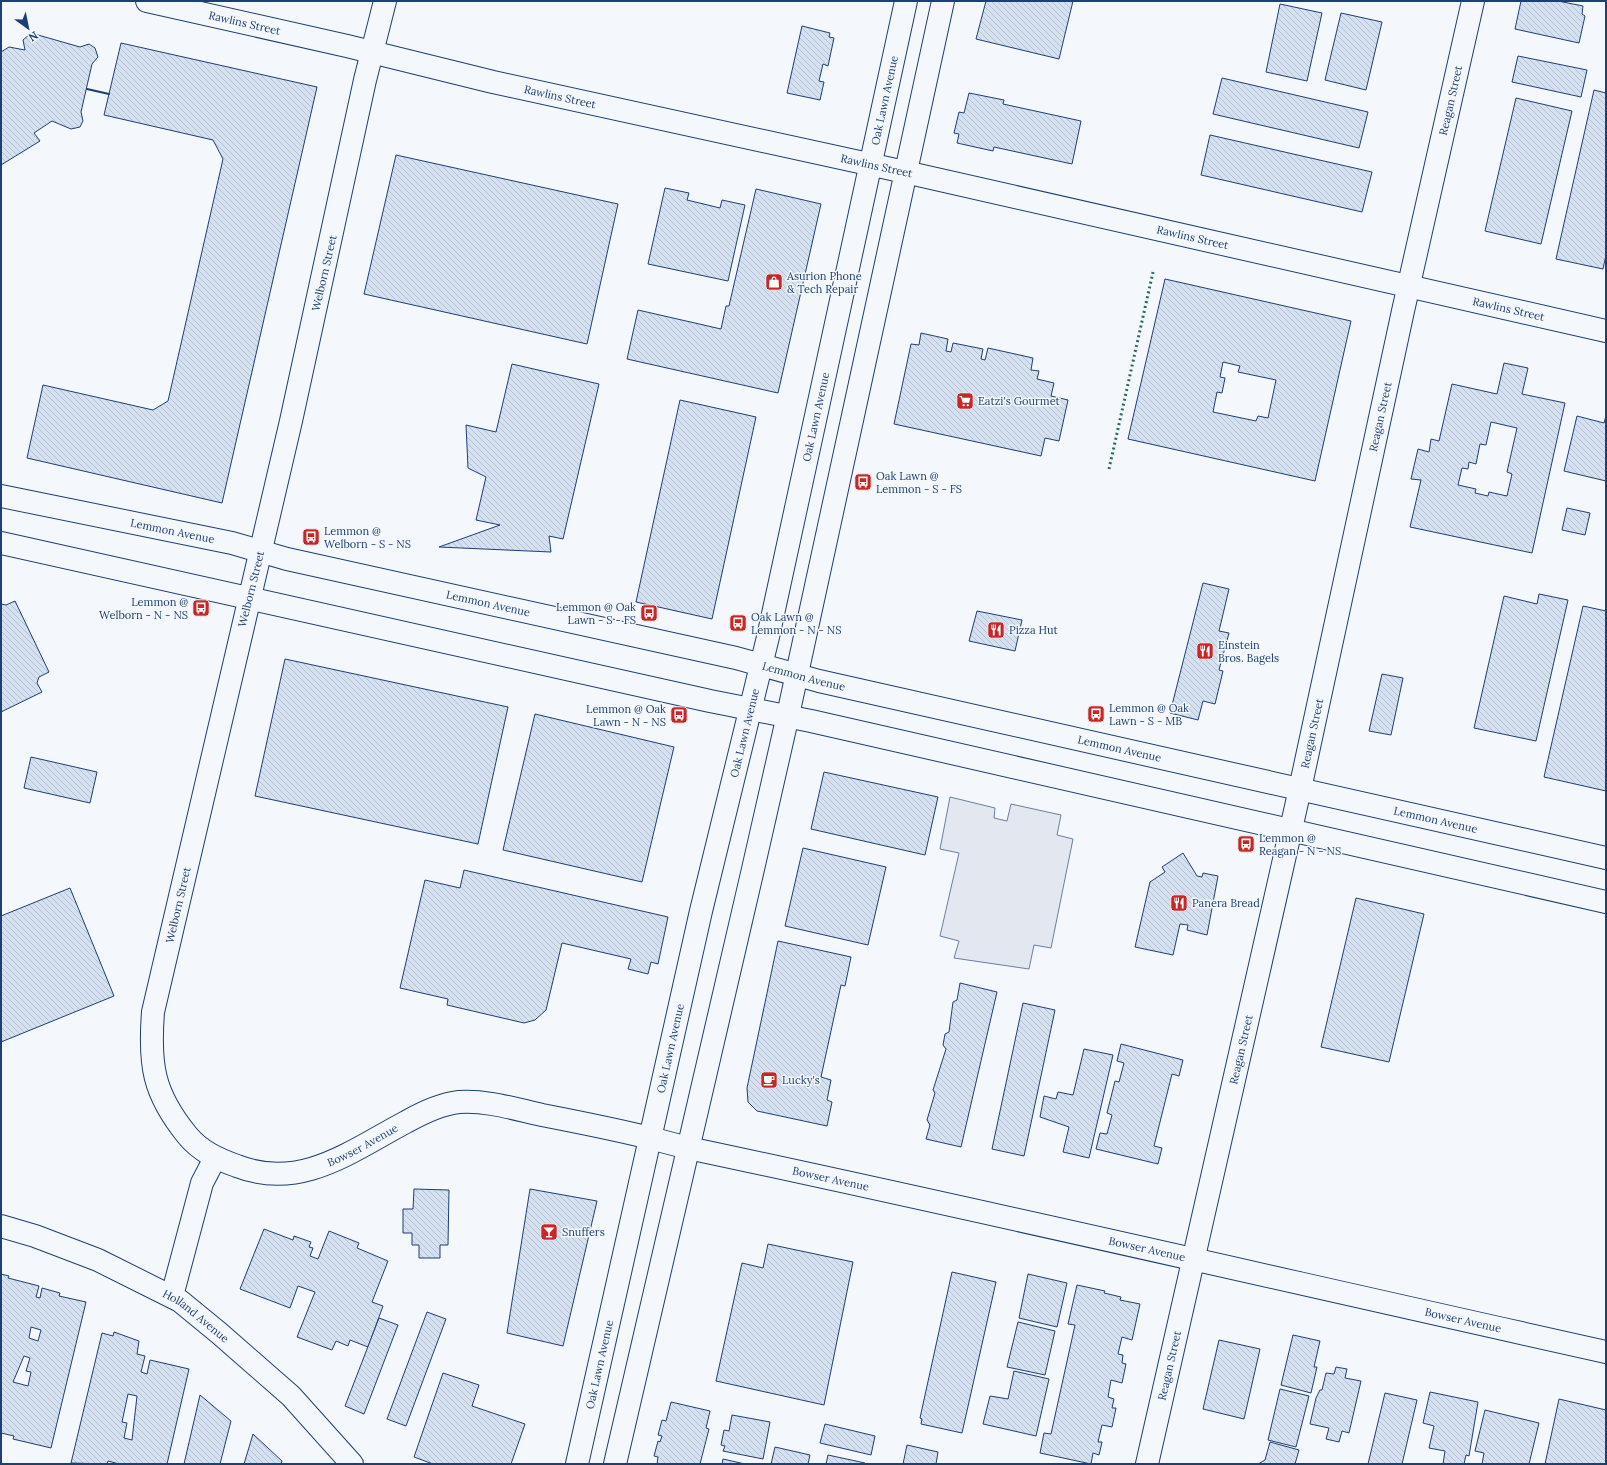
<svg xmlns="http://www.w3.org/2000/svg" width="1607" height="1465" viewBox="0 0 1607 1465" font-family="Lora,serif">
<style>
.parking{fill:#e3e8f0;stroke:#687fa3}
.building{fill:url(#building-back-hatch);stroke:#1d3f73;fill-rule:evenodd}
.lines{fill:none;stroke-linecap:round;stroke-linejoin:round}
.street-casing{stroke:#1d3f73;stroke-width:24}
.secondary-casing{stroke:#1d3f73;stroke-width:24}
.street{stroke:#f4f7fb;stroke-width:22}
.secondary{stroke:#f4f7fb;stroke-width:22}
.hedge{stroke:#2c6c60;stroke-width:3;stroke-dasharray:2 3;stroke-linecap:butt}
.wall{stroke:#1d3f73;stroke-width:2}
.labels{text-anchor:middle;stroke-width:3;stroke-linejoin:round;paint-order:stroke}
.street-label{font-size:11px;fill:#1d3f73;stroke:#f4f7fb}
.poi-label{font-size:11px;fill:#1d3f73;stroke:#f4f7fb;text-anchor:start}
</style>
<defs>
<pattern id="building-back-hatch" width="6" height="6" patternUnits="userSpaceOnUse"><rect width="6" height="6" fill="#d5e0f0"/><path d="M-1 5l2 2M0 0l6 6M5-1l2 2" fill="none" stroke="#b6c1d1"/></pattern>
</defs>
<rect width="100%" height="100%" fill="#f4f7fb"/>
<!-- parking -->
<path class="parking" d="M950,797L995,808L994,818L1007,821L1011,804L1061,815L1057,835L1073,839L1051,948L1034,945L1029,969L954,958L959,941L940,936L959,853L940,849Z"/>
<!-- building -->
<g class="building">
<path d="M986,1H1073L1059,59L976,39Z"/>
<path d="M1521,1H1558L1583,6L1582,14L1585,16L1579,43L1515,29Z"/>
<path d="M1280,4L1322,13L1307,81L1266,72Z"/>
<path d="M1341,13L1382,22L1366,90L1325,80Z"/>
<path d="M802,26L830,33L829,37L834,38L828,66L823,64L819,81L824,82L820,100L787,93Z"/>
<path d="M31,33L80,47L89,44L95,48L98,57L92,64L81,112L83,121L80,127L71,129L52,121L34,133L40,141L1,165V52L9,47L25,50L23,40Z"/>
<path d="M121,43L317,87L222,503L27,458L43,385L153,410L168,401L223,159L213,140L104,115Z"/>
<path d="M1518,56L1587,70L1581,97L1512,82Z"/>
<path d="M1222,78L1368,112L1359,148L1213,114Z"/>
<path d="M1594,90L1606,93V255L1603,269L1556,259Z"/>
<path d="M969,93L1004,100L1003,104L1081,121L1072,164L994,147L993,151L957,143L959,134L954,133L959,112L964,113Z"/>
<path d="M1516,98L1572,111L1541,244L1485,231Z"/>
<path d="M1210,135L1372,172L1362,212L1201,175Z"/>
<path d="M396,155L618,204L587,344L364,294Z"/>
<path d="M665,188L689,193L687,200L720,208L722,200L745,205L728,281L648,264Z"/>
<path d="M756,189L821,204L778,393L627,359L638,310L721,329L726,306H729Z"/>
<path d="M1165,279L1351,321L1315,481L1128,439ZM1223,362L1240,366L1238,372L1276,380L1268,418L1258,416L1256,421L1213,412L1217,392L1222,393L1225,378L1220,377Z"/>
<path d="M921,333L948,339L946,351L951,352L953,343L983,349L981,359L985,360L988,348L1033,358L1031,370L1039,371L1037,379L1054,383L1051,396L1068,400L1059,441L1045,438L1041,456L894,424L911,344L919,345Z"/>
<path d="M1504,363L1528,368L1522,394L1565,403L1532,553L1410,527L1421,480L1411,479L1418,449L1429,452L1431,439L1439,441L1452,384L1497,394ZM1491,422L1517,428L1507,472L1512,474L1507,496L1489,492L1488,496L1475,493L1476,489L1458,485L1462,468L1468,469L1469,462L1476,464L1480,444L1486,445Z"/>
<path d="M512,364L599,384L563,539L549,536L551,552L439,547L500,525L476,520L486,477L468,468L466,425L496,432Z"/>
<path d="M680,400L756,417L712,619L636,602Z"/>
<path d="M1577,416L1604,423L1606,416V481L1564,471Z"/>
<path d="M1567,508L1590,513L1585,535L1562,530Z"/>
<path d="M1203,583L1229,589L1219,631L1229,633L1219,670L1223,671L1215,704L1203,701L1198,720L1170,713Z"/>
<path d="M1539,594L1568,600L1536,741L1474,728L1504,596L1537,604Z"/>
<path d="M15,601L49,672L39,677L37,683L42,692L1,712V604L6,605Z"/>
<path d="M1583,606L1606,611V791L1544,777Z"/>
<path d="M977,611L1022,620L1015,651L969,641Z"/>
<path d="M285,659L508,707L478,844L255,796Z"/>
<path d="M1382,674L1403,678L1391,735L1369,731Z"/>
<path d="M535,714L674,747L642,882L503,850Z"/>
<path d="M31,757L97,772L90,803L24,788Z"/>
<path d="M824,772L938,797L925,855L811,829Z"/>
<path d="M803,848L886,867L868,945L785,926Z"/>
<path d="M1183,853L1197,876L1202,877L1203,873L1218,876L1207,935L1187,930L1188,925L1180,924L1173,955L1135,947L1150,882L1165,872L1162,867Z"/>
<path d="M464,870L668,917L658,964L651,962L648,974L628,969L631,959L562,943L546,1010L535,1020L524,1023L447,1005L448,999L400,988L425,880L460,888Z"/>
<path d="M70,888L114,996L1,1042V916Z"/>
<path d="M1356,898L1424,914L1389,1062L1321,1047Z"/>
<path d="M778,941L851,957L845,986L841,985L821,1077L831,1080L827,1100L832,1102L827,1126L757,1111L748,1102L747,1088Z"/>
<path d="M960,983L997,992L961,1147L926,1139L930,1125L927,1120L935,1093L933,1090L946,1049L943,1045L945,1034L949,1032L953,1002L957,1000Z"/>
<path d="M1023,1003L1055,1010L1024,1156L992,1149Z"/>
<path d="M1121,1044L1183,1060L1179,1076L1172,1074L1154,1146L1162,1148L1158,1164L1096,1149L1100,1133L1107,1134L1112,1115L1107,1113L1115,1081L1119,1082L1124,1063L1117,1061Z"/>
<path d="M1084,1049L1113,1055L1089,1158L1063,1152L1069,1127L1040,1117L1044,1096L1056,1099L1058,1092L1073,1095Z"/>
<path d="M414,1189L449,1190L448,1245H440V1258H419V1245H412V1233H403V1209H413Z"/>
<path d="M530,1189L597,1201L563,1346L507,1333Z"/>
<path d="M264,1229L293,1240L294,1236L311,1242L309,1247L313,1248L310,1256L318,1259L329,1231L359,1243L357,1248L388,1261L372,1302L383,1306L368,1347L350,1340L348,1346L336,1341L332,1350L297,1337L315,1292L298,1286L290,1308L240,1289Z"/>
<path d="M768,1244L853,1262L824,1405L716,1381L742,1263L763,1268Z"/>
<path d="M952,1272L996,1282L962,1433L921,1424L922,1419L920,1418Z"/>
<path d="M1,1274L9,1276L8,1278L39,1286L36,1297L40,1298L42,1288L60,1293L59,1296L86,1302L51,1448L13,1439L14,1436L1,1433ZM31,1327L41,1330L38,1341L29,1338ZM24,1356L30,1358L26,1371L31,1372L28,1386L13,1382Z"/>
<path d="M1028,1274L1067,1283L1057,1327L1019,1318Z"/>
<path d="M1077,1285L1105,1291L1104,1293L1121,1297L1120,1300L1140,1304L1132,1340L1122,1337L1118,1354L1123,1355L1122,1363L1126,1364L1122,1383L1111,1380L1108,1397L1114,1399L1112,1408H1116L1112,1427L1102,1425L1098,1442H1102L1099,1455L1093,1453L1091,1464L1040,1453L1044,1433L1051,1434L1075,1325L1068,1324Z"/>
<path d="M427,1312L446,1319L406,1426L387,1419Z"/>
<path d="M379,1318L398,1325L364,1414L345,1406Z"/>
<path d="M1018,1322L1055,1331L1045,1375L1007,1367Z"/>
<path d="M114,1332L139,1341L137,1354L145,1356L141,1372L147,1374L150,1360L189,1369L167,1464H119L108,1461L107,1464L71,1463L102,1333L113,1336ZM128,1394L137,1396L132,1440L124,1438L127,1423L122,1422Z"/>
<path d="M1293,1335L1320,1341L1314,1367H1317L1311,1393L1281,1385Z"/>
<path d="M1219,1340L1260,1349L1244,1419L1203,1409Z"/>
<path d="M1336,1367L1347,1369L1345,1378L1361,1381L1349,1433L1342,1431L1339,1442L1326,1439L1329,1428L1310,1424L1316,1398L1320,1390H1322L1326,1373L1334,1374Z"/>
<path d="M1014,1371L1049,1379L1036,1436L983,1424L990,1396L1008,1399Z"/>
<path d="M443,1373L479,1385L472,1406L525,1424L511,1464H433L414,1457Z"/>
<path d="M1280,1389L1309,1396L1296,1447L1268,1440Z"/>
<path d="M1430,1392L1478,1402L1469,1456L1466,1455L1464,1464H1443L1445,1451L1429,1448L1434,1426L1423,1423Z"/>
<path d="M1385,1393L1417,1400L1402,1464H1368Z"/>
<path d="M200,1395L231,1421L220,1464H184Z"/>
<path d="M1559,1399L1606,1410V1464H1545Z"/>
<path d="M671,1402L710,1411L706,1428L709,1429L700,1464H657L658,1457L654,1456L658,1441L660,1442L662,1436L658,1435L662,1420L666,1421Z"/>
<path d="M1485,1410L1539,1423L1529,1464H1482L1484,1453L1475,1451Z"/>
<path d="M732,1415L770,1422L763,1459L723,1451L725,1446L721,1445L724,1430L729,1431Z"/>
<path d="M825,1424L875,1436L871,1455L820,1443Z"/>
<path d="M253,1434L282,1461L281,1464H244Z"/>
<path d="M1270,1442L1299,1450L1295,1464H1258L1265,1460Z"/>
<path d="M907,1445L938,1452L936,1464H903Z"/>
<path d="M775,1447L810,1455L808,1464H771Z"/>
<path d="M828,1455L865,1463V1464H826Z"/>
<path d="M723,1459L745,1464H722Z"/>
</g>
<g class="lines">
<defs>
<g id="street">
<path id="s1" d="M147,1L347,46L493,82L905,172L1606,331"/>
<path id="s2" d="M385,1L365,80L291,421L153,1012C149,1065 153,1093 187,1135C200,1151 217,1159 237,1166C301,1191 351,1151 406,1122C422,1113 440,1104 459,1102C486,1100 515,1109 542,1115C578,1122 614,1129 650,1138"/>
<path id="s3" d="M688,1148C995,1213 1300,1284 1606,1352"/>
<path id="s4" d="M1,1226L35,1236L98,1260L180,1301L219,1333L291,1396L352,1464"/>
<path d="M172,1296L202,1183L215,1158"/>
<path id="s5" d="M1147,1464L1300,789L1403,311L1473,1"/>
</g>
<g id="secondary">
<path id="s6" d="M1,496L232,543L287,559L736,658L819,681L1606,858"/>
<path d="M1,543L710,701L811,721L1606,902"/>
<path d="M650,1138L688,1148"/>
<path id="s7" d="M577,1464L701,911L768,637L906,1"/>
<path d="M615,1464C672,1214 732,965 788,715C841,477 890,239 943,1"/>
</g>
</defs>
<!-- street casing -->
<use href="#street" class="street-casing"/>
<!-- secondary casing -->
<use href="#secondary" class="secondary-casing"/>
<!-- street -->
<use href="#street" class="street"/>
<!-- secondary -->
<use href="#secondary" class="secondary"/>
<!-- hedge -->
<path class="hedge" d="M1109,469L1153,272"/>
<!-- wall -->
<path class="wall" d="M87,89L109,94"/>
</g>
<!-- icons -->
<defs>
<symbol id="shop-square" viewBox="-11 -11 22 22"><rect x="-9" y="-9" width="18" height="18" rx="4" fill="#c62828" stroke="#f4f7fb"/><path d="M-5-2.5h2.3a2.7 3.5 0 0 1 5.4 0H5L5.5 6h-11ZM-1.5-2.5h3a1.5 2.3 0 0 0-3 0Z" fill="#fff"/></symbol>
<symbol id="supermarket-square" viewBox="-11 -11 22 22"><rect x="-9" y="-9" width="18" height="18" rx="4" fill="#c62828" stroke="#f4f7fb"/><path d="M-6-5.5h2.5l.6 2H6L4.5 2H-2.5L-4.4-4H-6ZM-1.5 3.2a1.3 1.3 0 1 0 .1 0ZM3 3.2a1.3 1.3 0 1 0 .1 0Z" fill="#fff"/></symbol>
<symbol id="bus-square" viewBox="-11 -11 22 22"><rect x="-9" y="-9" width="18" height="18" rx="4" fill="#c62828" stroke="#f4f7fb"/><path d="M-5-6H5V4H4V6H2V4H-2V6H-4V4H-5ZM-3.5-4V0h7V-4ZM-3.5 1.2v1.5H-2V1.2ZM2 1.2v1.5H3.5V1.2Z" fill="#fff"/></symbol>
<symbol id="restaurant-square" viewBox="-11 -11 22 22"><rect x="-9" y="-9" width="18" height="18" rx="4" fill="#c62828" stroke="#f4f7fb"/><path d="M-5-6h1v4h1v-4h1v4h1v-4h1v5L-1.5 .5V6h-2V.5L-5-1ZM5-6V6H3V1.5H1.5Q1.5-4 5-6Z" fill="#fff"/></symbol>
<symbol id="cafe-square" viewBox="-11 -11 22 22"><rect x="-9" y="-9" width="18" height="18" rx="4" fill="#c62828" stroke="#f4f7fb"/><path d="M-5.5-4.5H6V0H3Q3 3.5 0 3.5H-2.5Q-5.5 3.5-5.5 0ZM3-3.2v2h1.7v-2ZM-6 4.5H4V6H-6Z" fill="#fff"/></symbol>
<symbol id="bar-square" viewBox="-11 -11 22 22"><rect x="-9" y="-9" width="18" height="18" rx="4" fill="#c62828" stroke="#f4f7fb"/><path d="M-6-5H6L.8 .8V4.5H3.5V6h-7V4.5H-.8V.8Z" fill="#fff"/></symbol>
</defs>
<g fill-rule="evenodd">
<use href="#shop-square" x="764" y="272" width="20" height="20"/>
<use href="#supermarket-square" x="955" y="391" width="20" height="20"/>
<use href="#bus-square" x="853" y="472" width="20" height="20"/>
<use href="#bus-square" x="301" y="527" width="20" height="20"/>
<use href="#bus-square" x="191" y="598" width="20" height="20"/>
<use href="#bus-square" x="639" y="603" width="20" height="20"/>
<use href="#bus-square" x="728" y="613" width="20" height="20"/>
<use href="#restaurant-square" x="986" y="620" width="20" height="20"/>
<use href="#restaurant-square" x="1195" y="641" width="20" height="20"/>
<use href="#bus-square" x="1086" y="704" width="20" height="20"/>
<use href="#bus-square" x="669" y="705" width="20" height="20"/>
<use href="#bus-square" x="1236" y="834" width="20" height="20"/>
<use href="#restaurant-square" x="1169" y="893" width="20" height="20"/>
<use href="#cafe-square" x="759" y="1070" width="20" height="20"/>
<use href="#bar-square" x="539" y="1222" width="20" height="20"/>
</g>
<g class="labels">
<!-- street labels -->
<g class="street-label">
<text dy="4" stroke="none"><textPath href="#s1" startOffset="100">Rawlins Street</textPath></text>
<text dy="4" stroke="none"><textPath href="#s1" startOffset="424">Rawlins Street</textPath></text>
<text dy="4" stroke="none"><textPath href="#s5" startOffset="1397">Reagan Street</textPath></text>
<text dy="4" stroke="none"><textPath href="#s7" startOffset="1398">Oak Lawn Avenue</textPath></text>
<text dy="4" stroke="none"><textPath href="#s1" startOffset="748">Rawlins Street</textPath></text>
<text dy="4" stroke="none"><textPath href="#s1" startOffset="1072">Rawlins Street</textPath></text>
<text transform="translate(324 273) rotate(-77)" y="4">Welborn Street</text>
<text dy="4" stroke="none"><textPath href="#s1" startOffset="1396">Rawlins Street</textPath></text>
<text dy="4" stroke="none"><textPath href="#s5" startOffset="1073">Reagan Street</textPath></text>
<text dy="4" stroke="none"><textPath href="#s7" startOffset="1074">Oak Lawn Avenue</textPath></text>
<text dy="4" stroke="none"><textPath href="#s6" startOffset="175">Lemmon Avenue</textPath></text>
<text transform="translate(251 589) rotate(-76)" y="4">Welborn Street</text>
<text dy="4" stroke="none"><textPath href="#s6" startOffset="499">Lemmon Avenue</textPath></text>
<text dy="4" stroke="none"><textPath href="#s6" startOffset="823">Lemmon Avenue</textPath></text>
<text dy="4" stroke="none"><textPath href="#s7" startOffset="750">Oak Lawn Avenue</textPath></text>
<text dy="4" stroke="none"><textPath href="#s5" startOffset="749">Reagan Street</textPath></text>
<text dy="4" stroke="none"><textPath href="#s6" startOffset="1147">Lemmon Avenue</textPath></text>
<text dy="4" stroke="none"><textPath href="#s6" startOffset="1471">Lemmon Avenue</textPath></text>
<text transform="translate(178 905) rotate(-77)" y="4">Welborn Street</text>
<text dy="4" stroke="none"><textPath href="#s7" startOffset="426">Oak Lawn Avenue</textPath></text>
<text dy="4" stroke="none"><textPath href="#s5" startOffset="425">Reagan Street</textPath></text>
<text dy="4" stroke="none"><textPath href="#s2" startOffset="1361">Bowser Avenue</textPath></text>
<text dy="4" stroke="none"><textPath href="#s3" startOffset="146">Bowser Avenue</textPath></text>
<text dy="4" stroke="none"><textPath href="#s3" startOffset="470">Bowser Avenue</textPath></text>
<text dy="4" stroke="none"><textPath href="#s4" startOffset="216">Holland Avenue</textPath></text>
<text dy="4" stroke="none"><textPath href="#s3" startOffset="794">Bowser Avenue</textPath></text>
<text dy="4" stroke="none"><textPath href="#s7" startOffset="102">Oak Lawn Avenue</textPath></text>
<text dy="4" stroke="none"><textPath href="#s5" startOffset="101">Reagan Street</textPath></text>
</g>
<!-- poi labels -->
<g class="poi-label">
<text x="787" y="280">Asurion Phone<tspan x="787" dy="13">&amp; Tech Repair</tspan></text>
<text x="978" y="405">Eatzi's Gourmet</text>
<text x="876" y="480">Oak Lawn @<tspan x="876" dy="13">Lemmon - S - FS</tspan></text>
<text x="324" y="535">Lemmon @<tspan x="324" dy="13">Welborn - S - NS</tspan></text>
<text x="188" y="606" text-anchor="end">Lemmon @<tspan x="188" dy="13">Welborn - N - NS</tspan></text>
<text x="636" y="611" text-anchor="end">Lemmon @ Oak<tspan x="636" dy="13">Lawn - S - FS</tspan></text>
<text x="751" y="621">Oak Lawn @<tspan x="751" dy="13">Lemmon - N - NS</tspan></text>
<text x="1009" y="634">Pizza Hut</text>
<text x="1218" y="649">Einstein<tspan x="1218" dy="13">Bros. Bagels</tspan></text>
<text x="1109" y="712">Lemmon @ Oak<tspan x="1109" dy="13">Lawn - S - MB</tspan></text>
<text x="666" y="713" text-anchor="end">Lemmon @ Oak<tspan x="666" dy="13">Lawn - N - NS</tspan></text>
<text x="1259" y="842">Lemmon @<tspan x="1259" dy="13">Reagan - N - NS</tspan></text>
<text x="1192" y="907">Panera Bread</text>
<text x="782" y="1084">Lucky's</text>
<text x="562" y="1236">Snuffers</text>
</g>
</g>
<!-- border -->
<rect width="1607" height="1465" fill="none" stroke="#1d3f73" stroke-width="4"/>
<!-- north arrow -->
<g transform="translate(28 28) rotate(147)" stroke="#f4f7fb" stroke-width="3" paint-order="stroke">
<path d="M0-3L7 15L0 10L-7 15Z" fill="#1d3f73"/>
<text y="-6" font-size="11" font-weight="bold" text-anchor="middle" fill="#1d3f73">N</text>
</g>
</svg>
